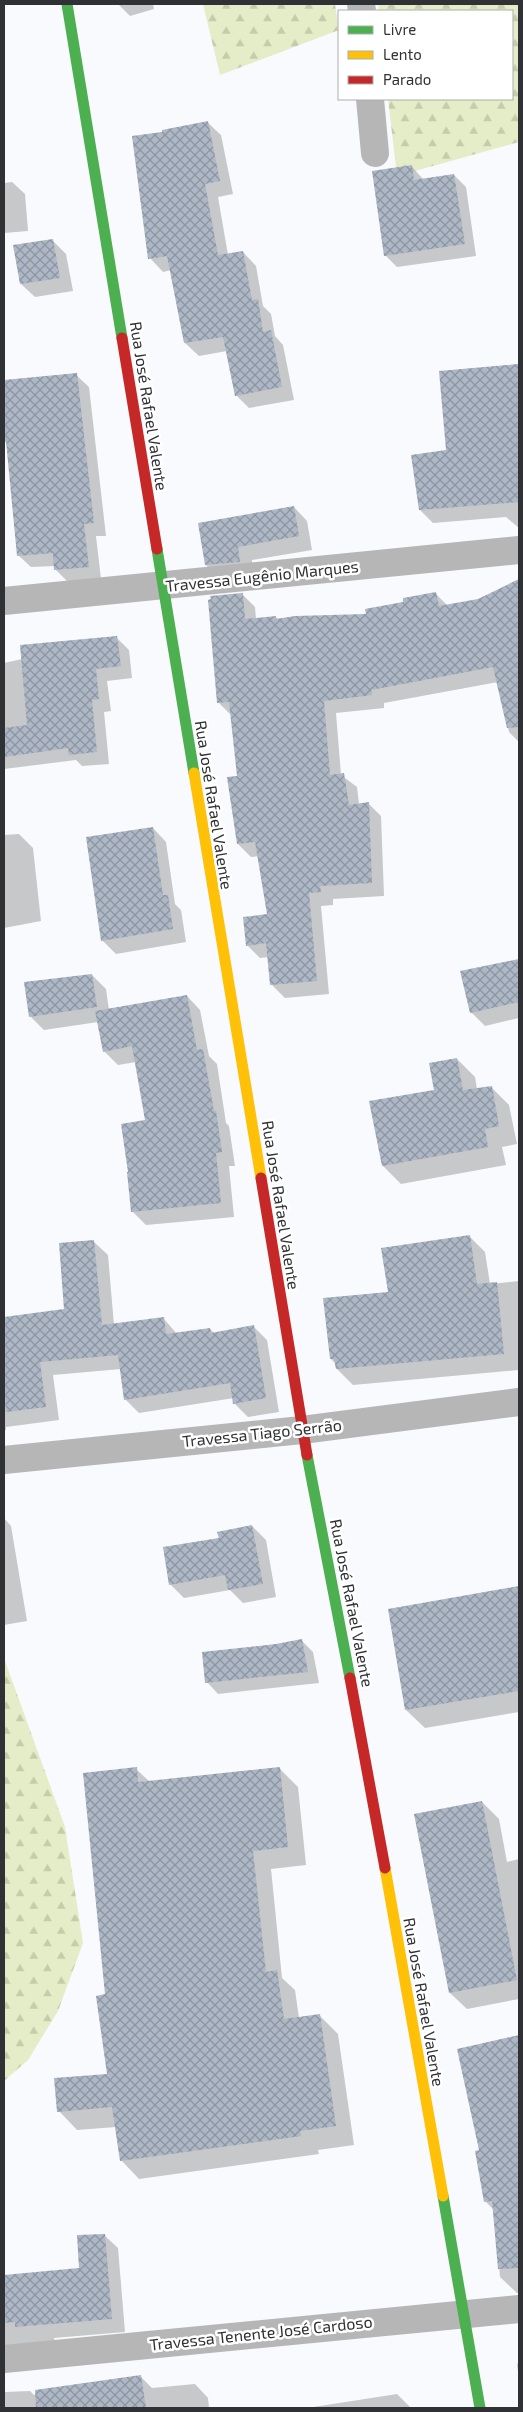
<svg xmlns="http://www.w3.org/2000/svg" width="523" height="2412" viewBox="0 0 523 2412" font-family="'Exo 2',sans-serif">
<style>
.forest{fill:url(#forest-firs)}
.shadow{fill:#0003}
.building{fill:url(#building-cross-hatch)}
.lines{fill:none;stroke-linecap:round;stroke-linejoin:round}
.street{stroke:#b7b6b7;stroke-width:28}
.fast{stroke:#4caf50;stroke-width:11}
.slow{stroke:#ffc107;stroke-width:11}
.jam{stroke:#c62828;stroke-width:11}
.labels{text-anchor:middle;stroke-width:5;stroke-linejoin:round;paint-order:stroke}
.street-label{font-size:16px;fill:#2f3134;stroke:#fff}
</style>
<defs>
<pattern id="forest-firs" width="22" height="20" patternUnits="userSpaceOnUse" patternTransform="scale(1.25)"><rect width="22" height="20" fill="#e5edc8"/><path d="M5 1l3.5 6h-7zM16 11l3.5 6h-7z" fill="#c5ccac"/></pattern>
<pattern id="building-cross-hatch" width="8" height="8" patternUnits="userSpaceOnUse" patternTransform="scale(1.25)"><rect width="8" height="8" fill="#adb7c5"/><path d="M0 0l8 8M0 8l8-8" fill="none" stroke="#8d95a1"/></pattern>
</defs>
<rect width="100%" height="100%" fill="#f8fafd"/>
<!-- forest -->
<g class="forest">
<path d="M203,4H335L339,30L220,75Z"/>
<path d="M378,4H517L519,7V142L397,176L388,99H512V11H379Z"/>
<path d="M4,1658L65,1827L83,1943L58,2011L28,2060L4,2081Z"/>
</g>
<!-- shadow -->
<g class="shadow">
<path d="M118,4H153L154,9L130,16Z"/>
<path d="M207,122L221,135L233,194L218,197L228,255L243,252L256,266L263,306L271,314L275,336L283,345L294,400L249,408L236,395L227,351L199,356L185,343L171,270L163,272L150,258L164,133Z"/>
<path d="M412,167L424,180L454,175L466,187L476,256L397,267L385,255Z"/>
<path d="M12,182L25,194L28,231L4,233V183Z"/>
<path d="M52,240L66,254L73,291L35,297L21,284Z"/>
<path d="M519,364V528L506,517L433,523L420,510L447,451L441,372Z"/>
<path d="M76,375L89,387L106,536H96L101,579L68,582L56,570L55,566L31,567L18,555L8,444L4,441V381Z"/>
<path d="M294,507L307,521L312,550L252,560L253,575L220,579L206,565Z"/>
<path d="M513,583L519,589V742L509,732L498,682L384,703V708L336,713L341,775L357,787L359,804L368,803L381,816L384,896L333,899V905L321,906L329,994L285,998L272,985L269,957L260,958L247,945L268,915L259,856L251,857L238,844V777L231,715L218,702L242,594L255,607L256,619L276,617L279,620L367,615L436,594L448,606L478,600Z"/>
<path d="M117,638L129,650L132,678L107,681L111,711L104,712L109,764L82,766L76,760L4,769V663Z"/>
<path d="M153,828L166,842L175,904L181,910L186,942L116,954L102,940Z"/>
<path d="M19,834L33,848L41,921L4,928V835Z"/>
<path d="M519,960V1018L485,1026L471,1012L462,972Z"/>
<path d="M92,975L106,989L109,1010L187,996L200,1010L209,1056L217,1064L226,1123L229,1126L235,1166H229L234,1217L146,1225L132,1211L147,1121L136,1062L118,1065L104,1051L98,1022L44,1030L30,1016Z"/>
<path d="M457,1059L475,1077L477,1089L491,1087L509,1105L517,1144L502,1147L506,1165L401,1184L383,1166L371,1102L435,1091Z"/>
<path d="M469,1236L485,1252L490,1284L519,1281V1370L353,1385L337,1369L336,1364L331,1359L390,1293Z"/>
<path d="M94,1242L108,1255L114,1325L164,1319L177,1334L210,1329L214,1333L253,1326L267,1340L279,1412L248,1417L234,1403V1398L139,1413L125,1399L121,1369L53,1375L59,1420L6,1427V1430L4,1431V1318L66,1310Z"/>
<path d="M4,1518L11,1526L27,1621L4,1625Z"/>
<path d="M252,1526L266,1540L276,1597L243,1603L230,1590L184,1598L170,1584L220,1539Z"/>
<path d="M519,1587V1712L425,1728L406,1710Z"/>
<path d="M301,1640L313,1652L319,1683L218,1694L207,1682L277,1645Z"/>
<path d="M279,1768L298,1787L306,1865L271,1869L282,1978L295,1990L299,2018L319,2015L338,2034L354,2145L318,2150L319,2154L139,2179L121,2160L116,2127L77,2130L59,2111L108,2075L107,1995L136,1769L150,1782Z"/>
<path d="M482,1802L499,1819L507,1862L519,1859V1999L467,2009L450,1993Z"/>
<path d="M519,2036V2293H517L500,2277L494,2210L485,2201L481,2151L458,2050Z"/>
<path d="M104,2235L118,2248L125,2332L54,2338L55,2342L4,2347V2276L80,2269Z"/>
<path d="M519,2363V2378L517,2364Z"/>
<path d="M141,2377L152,2388L195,2384L208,2398L209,2408H4V2392L30,2391L34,2395L90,2390Z"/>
<path d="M397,2394L411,2408H307Z"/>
</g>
<!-- building -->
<g class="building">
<path d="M208,121L220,181L205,184L218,255L243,251L252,300L258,299L263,332L271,330L282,387L235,396L223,337L184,343L167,256L148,259L132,136L162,132V130Z"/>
<path d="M412,165L414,180L454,174L465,244L384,256L372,171Z"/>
<path d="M53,239L60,278L20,284L13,245Z"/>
<path d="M519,364V502L419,510L411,455L446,450L439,371Z"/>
<path d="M77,373L94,523L84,524L89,567L54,570L53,553L17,556L6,441L4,442V380Z"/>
<path d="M294,506L299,536L238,547L240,562L205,565L198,523Z"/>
<path d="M519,579V727L507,728L493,667L371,690L372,695L324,701L330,775L344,773L349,805L369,802L372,883L320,886L321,892L309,893L317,981L270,985L266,943L246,946L243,917L267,914L255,842L237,844L227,777L237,776L229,702L217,703L208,600L211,599L210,596L243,593L245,619L276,616V619L295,616L366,614L365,609L403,602V598L436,592L439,606L478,599Z"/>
<path d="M117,636L121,666L96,669L99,699L92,700L97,752L69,755L68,748L4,757V728L27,725L20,645Z"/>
<path d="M153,827L163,895H168L173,929L101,941L86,837Z"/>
<path d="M519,959V1002L470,1013L460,971Z"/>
<path d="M92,974L97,1007L29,1017L24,982Z"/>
<path d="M187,995L197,1050L203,1049L214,1111H216L222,1152L216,1153L221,1203L131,1212L127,1172H128L121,1124L145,1120L132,1046L103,1052L95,1011Z"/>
<path d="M457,1058L463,1090L492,1086L499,1126L485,1129L488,1147L382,1166L369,1101L434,1090L429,1063Z"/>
<path d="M470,1235L477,1284L497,1282L504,1354L336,1369L334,1359H330L323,1298L388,1292L381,1248Z"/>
<path d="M94,1240L102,1325L164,1317L166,1334L210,1328L211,1333L254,1325L266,1398L233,1404L230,1383L124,1400L118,1355L40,1362L46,1407L6,1412L4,1391V1317L64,1309L59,1243Z"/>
<path d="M252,1525L263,1584L228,1590L225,1575L169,1585L163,1547L219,1538L217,1532Z"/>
<path d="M519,1586V1691L405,1710L388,1609Z"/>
<path d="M302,1639L308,1672L205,1683L202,1652L276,1644Z"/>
<path d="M137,1767L138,1782L280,1767L288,1847L253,1851L266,1972L277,1970L284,2019L320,2014L336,2126L300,2131L301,2136L120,2161L112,2107L57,2112L54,2078L107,2074L96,1996L105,1994L83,1773Z"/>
<path d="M482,1801L517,1980L449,1993L414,1814Z"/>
<path d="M519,2035V2268L498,2269L492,2201L484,2202L475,2151L479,2150L457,2049Z"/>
<path d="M105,2234L112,2319L15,2327V2322L4,2323V2275L79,2268L77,2235Z"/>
<path d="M141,2375L146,2408H36L35,2390Z"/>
</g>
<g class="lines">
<!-- street -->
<g class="street">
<path d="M361,4L362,11"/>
<path d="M370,99L375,153"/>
<path d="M4,601L519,550"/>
<path d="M4,1460L302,1430L519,1402"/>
<path d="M4,2359L519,2309"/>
</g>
<!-- fast -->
<g class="fast">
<path d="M67,4L122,338"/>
<path d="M157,549L194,773"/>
<path d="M307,1455L350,1678"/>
<path d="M443,2196L480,2408"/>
</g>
<!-- slow -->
<g class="slow">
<path d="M194,773L261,1178"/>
<path d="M385,1868L443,2196"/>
</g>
<!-- jam -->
<g class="jam">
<path d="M122,338L157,549"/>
<path d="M261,1178L307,1455"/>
<path d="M350,1678L385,1868"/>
</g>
</g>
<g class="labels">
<!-- street labels -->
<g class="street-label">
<text transform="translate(149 406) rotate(81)" y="6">Rua José Rafael Valente</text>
<text transform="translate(262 576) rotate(-6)" y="6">Travessa Eugênio Marques</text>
<text transform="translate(214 805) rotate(81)" y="6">Rua José Rafael Valente</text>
<text transform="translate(281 1205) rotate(81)" y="6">Rua José Rafael Valente</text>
<text transform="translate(262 1433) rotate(-6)" y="6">Travessa Tiago Serrão</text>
<text transform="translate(352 1603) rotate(79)" y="6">Rua José Rafael Valente</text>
<text transform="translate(424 2002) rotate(80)" y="6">Rua José Rafael Valente</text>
<text transform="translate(261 2333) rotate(-6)" y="6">Travessa Tenente José Cardoso</text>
</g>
</g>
<!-- border -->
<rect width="523" height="2412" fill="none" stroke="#2f3134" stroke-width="10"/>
<!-- legend -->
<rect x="338" y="10" width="175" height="90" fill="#ffffff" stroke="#acadae"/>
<rect x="348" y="26" width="25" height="8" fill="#4caf50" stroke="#acadae"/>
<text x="383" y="35" font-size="15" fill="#2f3134">Livre</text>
<rect x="348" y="51" width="25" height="8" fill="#ffc107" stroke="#acadae"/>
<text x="383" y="60" font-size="15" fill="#2f3134">Lento</text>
<rect x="348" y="76" width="25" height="8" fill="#c62828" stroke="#acadae"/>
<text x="383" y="85" font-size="15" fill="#2f3134">Parado</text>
</svg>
